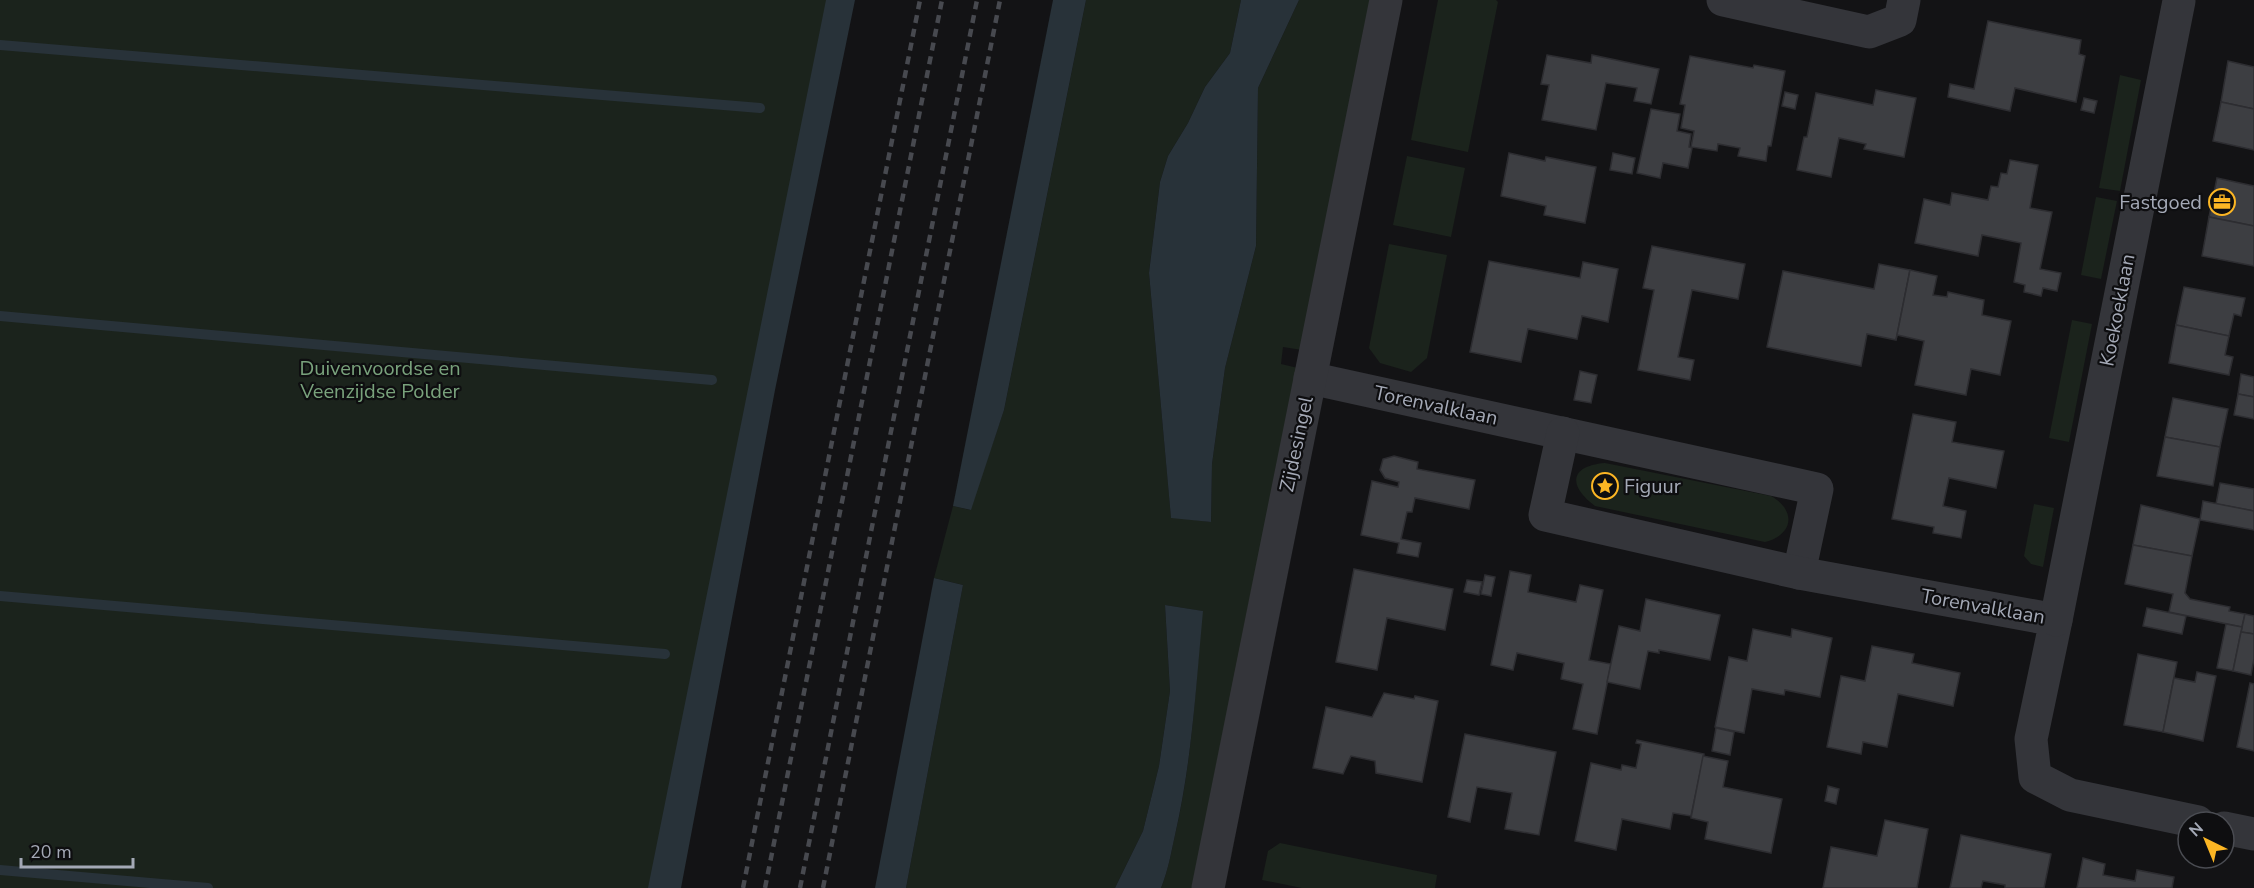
<svg xmlns="http://www.w3.org/2000/svg" width="2254" height="888" viewBox="0 0 2254 888" font-family="'Nunito Sans',sans-serif">
<style>
.green{fill:#1b231c}
.water{fill:#283239}
.lines{fill:none;stroke-linecap:round;stroke-linejoin:round}
.stream{stroke:#283239;stroke-width:10}
.building{fill:#3d3e42;stroke:#2d2d31;stroke-width:1.5}
.minor{stroke:#34353a;stroke-width:33}
.rail{stroke:#47494f;stroke-width:4.5;stroke-dasharray:8 6;stroke-linecap:butt}
.labels{text-anchor:middle;stroke-width:4.5;stroke-linejoin:round;paint-order:stroke}
.poi-label{font-size:20px;fill:#a4a9b6;stroke:#0e0e10;text-anchor:end}
.street-label{font-size:20px;fill:#a4a9b6;stroke:#0e0e10}
.park-label{font-size:20px;fill:#79a27c;stroke:#0e0e10}
</style>
<rect width="100%" height="100%" fill="#131315"/>
<!-- green -->
<g class="green">
<path d="M0,0H840L669,888H0Z"/>
<path d="M1086,0H1241L1230,53L1205,87L1188,123L1168,156L1160,182L1149,273L1171,517L1211,522L1212,464L1225,368L1256,246L1258,88L1299,0H1372L1302,350L1283,347L1281,364L1298,368L1195,888H1161C1168,871 1171,853 1175,835C1192,762 1196,686 1202,611L1165,605L1170,691L1159,766L1143,831L1115,888H906L963,585L934,578L953,506L970,510L1004,410Z"/>
<path d="M1438,0H1496L1498,2L1468,152L1411,140Z"/>
<path d="M2120,75L2141,80L2120,191L2099,188Z"/>
<path d="M1407,156L1465,168L1451,237L1393,225Z"/>
<path d="M2096,197L2117,201L2101,279L2081,275Z"/>
<path d="M1389,244L1447,255L1427,358L1411,372L1380,363L1369,348Z"/>
<path d="M2072,320L2092,324L2069,442L2049,438Z"/>
<path d="M1605,463L1771,496C1797,511 1793,535 1765,542L1595,506C1568,486 1569,466 1605,463Z"/>
<path d="M2034,504L2054,508L2043,567L2031,564L2024,556Z"/>
<path d="M1280,843L1437,875L1435,888H1302L1262,880L1268,851Z"/>
</g>
<!-- water -->
<g class="water">
<path d="M826,0H855L775,390L681,888H648Z"/>
<path d="M1053,0H1086L1004,410L971,510L953,506Z"/>
<path d="M1241,0H1299L1258,88L1256,246L1225,368L1212,464L1211,522L1171,518L1149,273L1160,182L1168,156L1188,123L1205,87L1230,53Z"/>
<path d="M934,578L963,585L906,888H875Z"/>
<path d="M1165,605L1203,611C1196,686 1192,761 1175,835C1171,853 1168,871 1161,888H1115L1143,831L1159,766L1170,691Z"/>
</g>
<g class="lines">
<!-- stream -->
<g class="stream">
<path d="M0,45L760,108"/>
<path d="M0,316L712,380"/>
<path d="M0,596L665,654"/>
<path d="M0,870L208,888"/>
</g>
</g>
<!-- building -->
<g class="building">
<path d="M1988,21L2081,40L2079,54L2085,56L2076,102L2015,88L2010,111L1948,97L1950,84L1974,89Z"/>
<path d="M1547,55L1591,63L1592,55L1659,69L1651,104L1634,101L1637,88L1606,83L1596,130L1542,120L1549,85L1541,84Z"/>
<path d="M1690,56L1753,68L1754,65L1785,71L1771,146H1768L1766,161L1738,156L1740,148L1718,144L1717,151L1691,147L1694,131L1681,128L1685,105L1680,104Z"/>
<path d="M2228,61L2254,67V109L2221,102Z"/>
<path d="M1876,90L1916,98L1904,157L1864,149L1866,144L1839,138L1831,177L1797,170L1804,137H1807L1816,93L1873,105Z"/>
<path d="M1785,92L1798,95L1795,109L1782,106Z"/>
<path d="M2084,98L2097,101L2094,113L2081,110Z"/>
<path d="M2221,102L2254,109V150L2213,141Z"/>
<path d="M1651,109L1680,114L1677,131L1691,134L1689,147L1692,148L1688,168L1663,163L1660,178L1637,173Z"/>
<path d="M1509,153L1545,161L1546,157L1596,167L1585,223L1544,215L1546,206L1501,196Z"/>
<path d="M1613,153L1635,158L1632,174L1610,170Z"/>
<path d="M2010,160L2038,165L2030,208L2052,212L2040,269L2061,273L2057,291L2043,288L2041,296L2024,292L2025,285L2014,282L2021,243L1982,235L1978,256L1915,243L1924,199L1950,205L1952,193L1988,200L1991,186L1998,187L2001,173L2007,174Z"/>
<path d="M2217,178L2254,186V226L2209,217Z"/>
<path d="M2209,217L2254,226V266L2202,256Z"/>
<path d="M1652,246L1745,264L1738,299L1692,290L1678,357L1694,360L1690,380L1638,370L1654,290L1643,288Z"/>
<path d="M1489,261L1580,278L1583,262L1618,269L1608,322L1582,316L1577,339L1528,329L1521,362L1470,352Z"/>
<path d="M1879,264L1910,270L1896,340L1867,334L1861,366L1767,347L1783,271L1874,289Z"/>
<path d="M1910,270L1937,276L1933,295L1947,297L1948,292L1984,300L1982,315L2011,321L2000,375L1971,369L1966,395L1915,385L1924,341L1897,335L1896,340Z"/>
<path d="M2184,287L2245,298L2241,316L2234,314L2229,336L2176,325Z"/>
<path d="M2176,325L2229,336L2225,355L2233,357L2229,375L2169,363Z"/>
<path d="M1580,371L1597,375L1591,403L1574,400Z"/>
<path d="M2241,374L2254,377V397L2238,394Z"/>
<path d="M2238,394L2254,397V419L2234,415Z"/>
<path d="M2173,398L2228,409L2220,447L2165,437Z"/>
<path d="M1913,414L1956,422L1952,442L2004,451L1996,488L1949,478L1943,506L1966,511L1961,538L1933,533L1934,527L1892,519Z"/>
<path d="M2165,437L2220,447L2213,486L2157,476Z"/>
<path d="M1394,456L1418,462L1417,469L1475,480L1469,509L1415,498L1412,512H1407L1401,539L1421,543L1418,557L1397,553L1399,543L1361,535L1372,481L1398,487L1399,482L1385,478L1380,470L1383,459Z"/>
<path d="M2220,483L2254,489V511L2216,504Z"/>
<path d="M2203,501L2254,511V530L2200,520Z"/>
<path d="M2141,505L2200,519L2192,556L2133,545Z"/>
<path d="M2133,545L2192,556L2185,593L2190,599L2230,607L2229,611L2245,614L2242,627L2169,612L2173,594L2125,584Z"/>
<path d="M1354,569L1453,589L1445,630L1387,618L1377,670L1336,662Z"/>
<path d="M1510,571L1531,575L1528,592L1576,602L1580,585L1603,590L1589,660L1611,664L1597,734L1573,729L1583,684L1561,679L1564,663L1517,653L1513,670L1491,665Z"/>
<path d="M1485,575L1495,577L1491,596L1481,594Z"/>
<path d="M1467,580L1482,582L1479,595L1464,592Z"/>
<path d="M1646,599L1720,615L1710,660L1659,650V653L1648,651L1640,689L1607,682L1619,626L1640,631Z"/>
<path d="M2147,608L2186,616L2182,634L2143,626Z"/>
<path d="M2245,614L2254,616V634L2241,632Z"/>
<path d="M2226,624L2242,627L2233,671L2217,668Z"/>
<path d="M1753,629L1791,637L1792,629L1832,638L1820,697L1785,690L1784,695L1752,689L1744,733L1715,727L1729,657L1747,661Z"/>
<path d="M2241,632L2254,634V659L2251,675L2233,671Z"/>
<path d="M1872,646L1914,654L1912,663L1960,673L1953,706L1898,694L1887,747L1863,742L1861,754L1827,747L1841,676L1865,681Z"/>
<path d="M2138,654L2177,662L2163,732L2124,725Z"/>
<path d="M2197,672L2216,676L2203,741L2163,732L2174,678L2195,682Z"/>
<path d="M2250,683L2254,684V751L2237,747Z"/>
<path d="M1384,693L1414,699L1415,696L1438,701L1422,782L1376,773L1375,761L1351,756L1343,774L1313,768L1326,707L1372,717Z"/>
<path d="M1716,728L1734,732L1730,755L1712,751Z"/>
<path d="M1465,734L1556,752L1539,835L1505,829L1512,793L1477,787L1470,822L1448,817Z"/>
<path d="M1637,740L1704,754L1691,816L1673,813L1670,829L1622,819L1616,850L1575,841L1591,763L1621,770L1622,765L1636,768L1641,744L1636,743Z"/>
<path d="M1703,756L1728,761L1723,787L1782,799L1771,853L1705,839L1708,822L1691,818Z"/>
<path d="M1828,786L1839,789L1836,804L1825,801Z"/>
<path d="M1885,820L1928,829L1917,888H1823L1831,847L1877,856Z"/>
<path d="M1961,835L2051,854L2044,888H2005V885L1983,881L1981,888H1950Z"/>
<path d="M2083,858L2105,864L2103,875L2135,881L2137,870L2174,877L2172,888H2077Z"/>
</g>
<g class="lines">
<!-- minor -->
<g class="minor">
<path d="M1723,0L1869,32L1900,20L1904,0"/>
<path d="M1310,378L1817,489L1799,573"/>
<path d="M1563,433L1545,515L1799,573L2056,620L2031,739L2035,777L2070,795L2198,822"/>
<path d="M2056,620L2179,1"/>
<path d="M2224,828L2254,834"/>
<path d="M1208,888L1386,0"/>
</g>
<!-- rail -->
<g class="rail">
<path d="M743,888L920,0"/>
<path d="M765,888L942,0"/>
<path d="M800,888L977,0"/>
<path d="M823,888L1000,0"/>
</g>
</g>
<!-- icons -->
<defs>
<symbol id="office-ring" viewBox="-11 -11 22 22"><circle r="9.5" fill="#0e0e10" stroke="#fcb624" stroke-width="1.5"/><path d="M-6-3h4V-5.5h4V-3h4V5H-6ZM-1-4.5V-3h2v-1.5ZM-6 0V1H6V0Z" fill="#fcb624"/></symbol>
<symbol id="sight-ring" viewBox="-11 -11 22 22"><circle r="9.5" fill="#0e0e10" stroke="#fcb624" stroke-width="1.5"/><path d="M0-6L1.8-2.2L6-1.7L2.9 1.2L3.7 5.4L0 3.3L-3.7 5.4L-2.9 1.2L-6-1.7L-1.8-2.2Z" fill="#fcb624"/></symbol>
</defs>
<g fill-rule="evenodd">
<use href="#office-ring" x="2207" y="187" width="30" height="30"/>
<use href="#sight-ring" x="1590" y="471" width="30" height="30"/>
</g>
<g class="labels">
<!-- poi labels -->
<g class="poi-label">
<text x="2202" y="209">Fastgoed</text>
<text x="1624" y="493" text-anchor="start">Figuur</text>
</g>
<!-- street labels -->
<g class="street-label">
<text transform="translate(2117 310) rotate(-79)" y="7">Koekoeklaan</text>
<text transform="translate(1436 405) rotate(12)" y="7">Torenvalklaan</text>
<text transform="translate(1296 444) rotate(-78)" y="7">Zijdesingel</text>
<text transform="translate(1983 606) rotate(10)" y="7">Torenvalklaan</text>
</g>
<!-- park labels -->
<g class="park-label">
<text x="380" y="375">Duivenvoordse en<tspan x="380" dy="23">Veenzijdse Polder</tspan></text>
</g>
</g>
<!-- north arrow -->
<g transform="translate(2206 840) rotate(317)"><circle r="28" fill="#0e0e10" stroke="#4a4c52" stroke-width="1.5"/>
<path d="M0-4.5L10 22L0 15L-10 22Z" fill="#fcb624"/>
<text y="-9" font-size="16" font-weight="bold" text-anchor="middle" fill="#a4a9b6">N</text>
</g>
<!-- scale -->
<path d="M21 858v9h112v-9" fill="none" stroke="#a4a9b6" stroke-width="3"/>
<text x="30" y="858" font-size="18" fill="#a4a9b6" stroke="#0e0e10" stroke-width="4.5" paint-order="stroke">20 m</text>
</svg>
